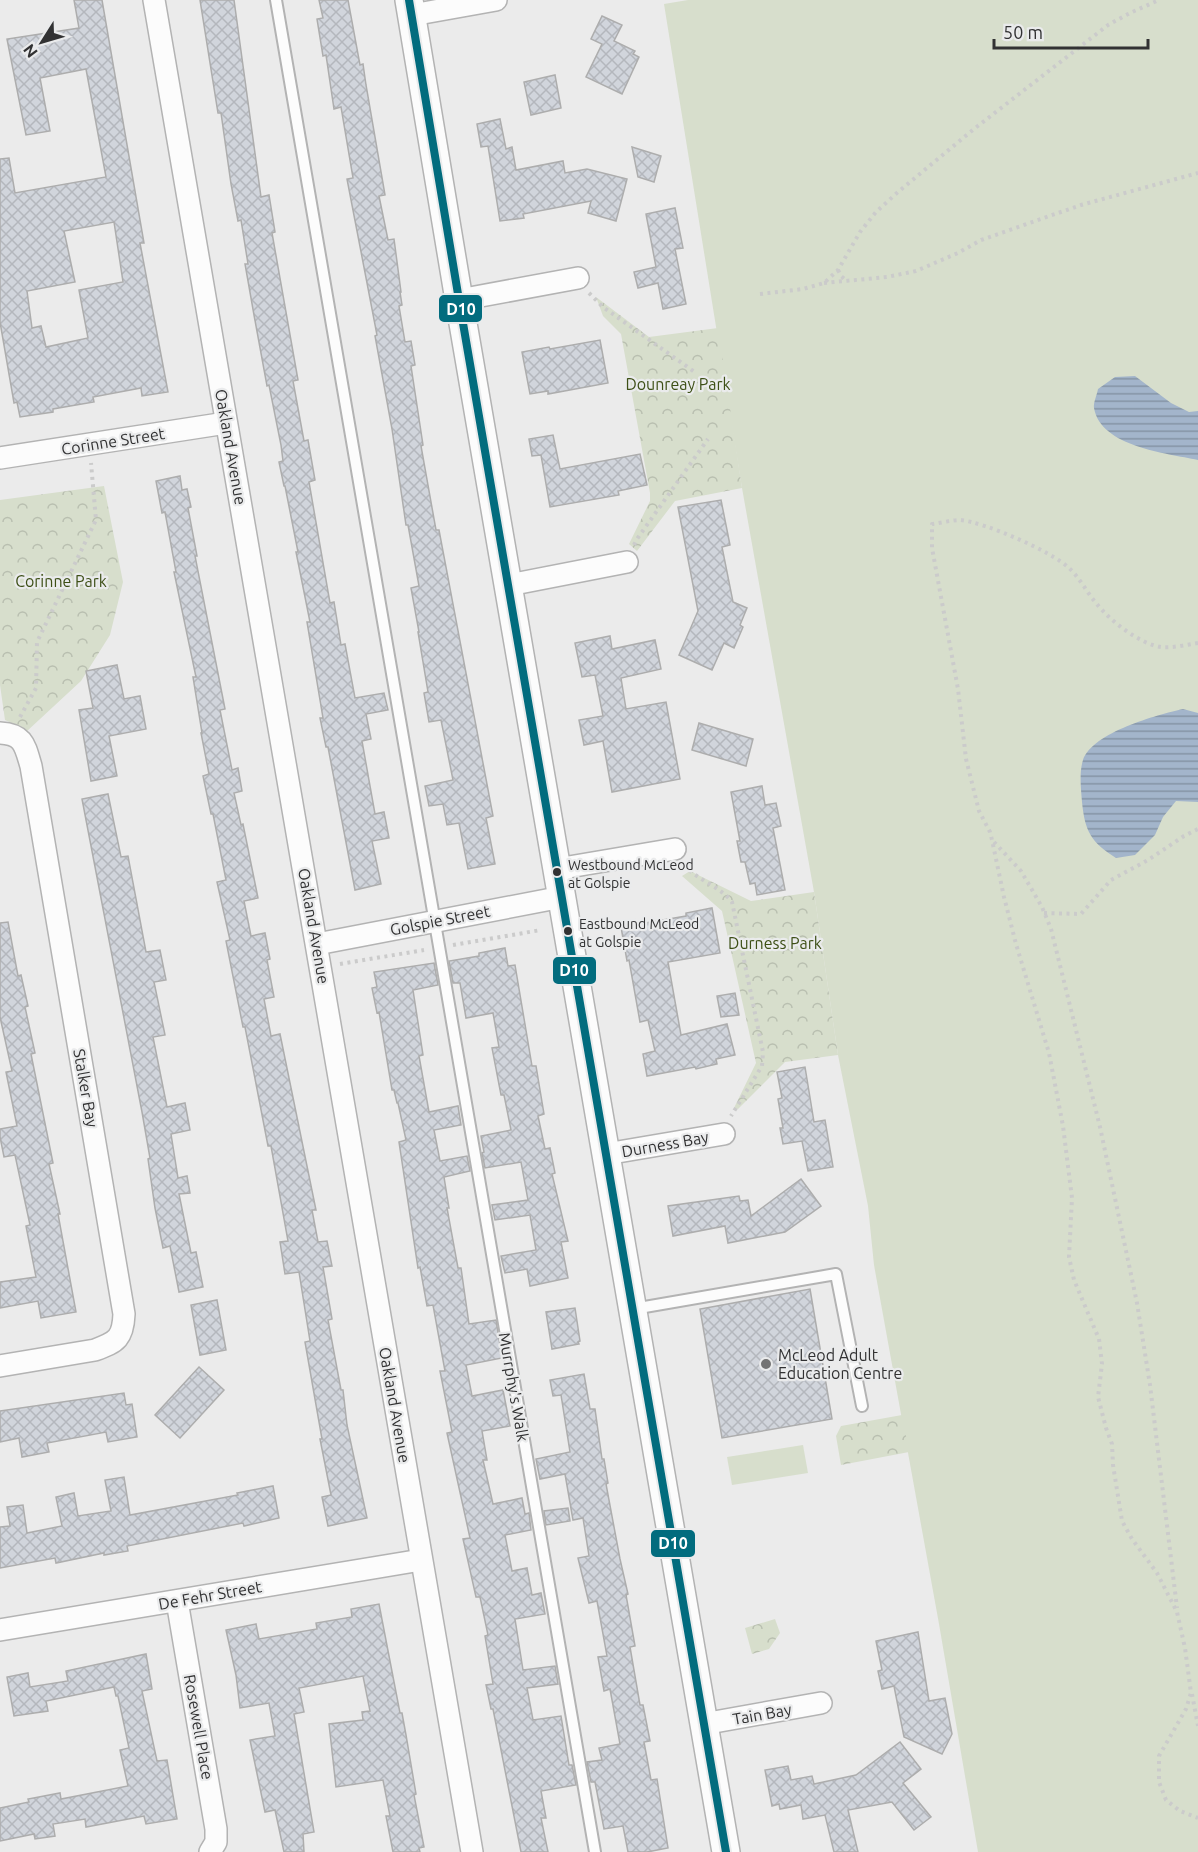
<svg xmlns="http://www.w3.org/2000/svg" width="1198" height="1852" viewBox="0 0 1198 1852" font-family="Ubuntu,sans-serif">
<style>
.grass{fill:#d7decc}
.forest{fill:url(#forest-crowns)}
.water{fill:url(#water-rules)}
.building{fill:url(#building-cross-hatch);stroke:#adadad;stroke-width:1.5;fill-rule:evenodd}
.lines{fill:none;stroke-linecap:round;stroke-linejoin:round}
.service-casing{stroke:#b3b3b3;stroke-width:14}
.minor-casing{stroke:#b3b3b3;stroke-width:24}
.tertiary-casing{stroke:#b3b3b3;stroke-width:30}
.path{stroke:#cbcbcb;stroke-width:4;stroke-dasharray:3 4.5;stroke-linecap:butt}
.service{stroke:#fcfcfc;stroke-width:10}
.minor{stroke:#fcfcfc;stroke-width:21}
.tertiary{stroke:#fcfcfc;stroke-width:27}
.bus-1-casing{stroke:#eaebec;stroke-width:12}
.bus-1{stroke:#026c7e;stroke-width:8}
.bus-dot{fill:#323233;stroke:#eaebec;stroke-width:2}
.poi-dot{fill:#737373;stroke:#eaebec;stroke-width:2}
.labels{text-anchor:middle;stroke-width:4.5;stroke-linejoin:round;paint-order:stroke}
.bus-label{font-size:14px;fill:#323233;stroke:#eaebec;text-anchor:start}
.park-label{font-size:16px;fill:#3d4f16;stroke:#eaebec}
.street-label{font-size:16px;fill:#323233;stroke:#eaebec}
.poi-label{font-size:16px;fill:#323233;stroke:#eaebec;text-anchor:start}
.line-badge{stroke:#eaebec;stroke-width:2}
.badge-label{font-size:16px;text-anchor:middle;font-weight:bold;fill:#fff}
</style>
<defs>
<pattern id="forest-crowns" width="20" height="18" patternUnits="userSpaceOnUse" patternTransform="scale(1.5)"><rect width="20" height="18" fill="#d7decc"/><path d="M2 6a3 3 0 1 1 6 0M12 15a3 3 0 1 1 6 0" fill="none" stroke="#b9bfb0"/></pattern>
<pattern id="water-rules" width="6" height="5" patternUnits="userSpaceOnUse" patternTransform="scale(1.5)"><rect width="6" height="5" fill="#a3b5cb"/><path d="M0 2.5h6" fill="none" stroke="#8594a5"/></pattern>
<pattern id="building-cross-hatch" width="8" height="8" patternUnits="userSpaceOnUse" patternTransform="scale(1.5)"><rect width="8" height="8" fill="#d1d5dc"/><path d="M0 0l8 8M0 8l8-8" fill="none" stroke="#b4b7bd"/></pattern>
</defs>
<rect width="100%" height="100%" fill="#ebebeb"/>
<!-- grass -->
<g class="grass">
<path d="M688,0H1198V1852H978L939,1624L874,1265L868,1206L838,1055L814,892L742,488L664,4Z"/>
<path d="M803,1445L808,1473L732,1485L727,1457Z"/>
</g>
<!-- forest -->
<g class="forest">
<path d="M596,297L649,337L718,328L742,488L675,501L637,551L629,544L650,501V493L621,334L603,316Z"/>
<path d="M104,486L123,582L110,635L81,681L26,732L16,725L5,720L0,685V500Z"/>
<path d="M690,871L751,901L814,892L838,1055L785,1062L738,1109L734,1108L756,1063L722,911L682,876Z"/>
<path d="M902,1415L909,1452L841,1465L836,1436L841,1426Z"/>
<path d="M775,1619L780,1633L769,1649L752,1654L745,1628Z"/>
</g>
<!-- water -->
<g class="water">
<path d="M1135,376L1171,403L1189,412L1198,411V460C1166,453 1101,447 1094,408C1093,403 1097,395 1098,389L1115,377Z"/>
<path d="M1183,709L1198,713V802L1176,801L1163,817L1155,835L1135,855L1116,858C1091,842 1085,832 1082,802C1081,789 1079,773 1083,760C1093,732 1157,715 1183,709Z"/>
</g>
<!-- building -->
<g class="building">
<path d="M74,0H102L144,243H140L168,392L142,396L141,388L93,397L94,402L53,409V412L20,417L17,402L14,403L0,322V159L9,158L15,193L106,177L86,69L40,78L50,131L26,135L7,39L79,28ZM114,222L123,282L79,290L88,338L46,347L41,326L32,328L27,291L75,282L64,231Z"/>
<path d="M200,0H234L261,197L269,195L275,232L272,233L298,380L293,381L304,441L308,440L315,480L309,482L330,603L334,602L341,645L345,644L355,698L384,693L388,710L366,714L371,739L362,741L375,814L384,812L389,838L372,841L381,884L355,890L328,747H326L320,718H323L307,622H310L296,552H298L285,486H284L279,462L283,461L281,445L269,385L267,386L254,315L245,264H248L241,220L238,221L231,184L221,113H218Z"/>
<path d="M319,0H348L360,65L363,64L366,85L385,195L379,196L388,240L394,239L401,292H400L402,305L399,306L405,342L411,341L415,365L411,366L423,445L421,446L436,530H439L493,816L486,818L495,864L468,869L459,823L447,825L443,804L429,806L425,786L453,780L441,720L429,722L424,693L428,692L418,632H419L411,588L419,586L408,525H406L392,429L375,336L377,335L347,179L353,178L341,107L334,109L326,55L323,56L317,19L323,18Z"/>
<path d="M602,16L622,25L614,41L635,51L633,54L639,57L622,94L586,77L602,44L591,39Z"/>
<path d="M555,75L561,108L531,115L524,82Z"/>
<path d="M500,119L506,149L512,147L516,170L563,161L565,173L587,169L627,179L616,221L588,213L591,201L523,214L524,218L500,221L488,146L481,147L477,124Z"/>
<path d="M632,147L661,156L654,182L638,177Z"/>
<path d="M675,208L683,248L675,249L686,304L663,309L658,283L638,288L634,272L656,267L646,214Z"/>
<path d="M600,340L608,383L548,394V391L530,394L522,352L549,347L550,349Z"/>
<path d="M553,435L560,469L640,454L647,485L618,491L619,495L550,507L541,455L532,456L529,439Z"/>
<path d="M180,476L182,490L187,489L191,507L188,508L197,556H195L225,709L220,710L232,770L238,768L242,791L234,793L241,825L243,824L258,898L244,901L251,936L265,933L270,959L267,960L274,997L264,999L271,1036L280,1034L316,1210H312L318,1242L327,1241L332,1266L323,1267L332,1319L328,1320L341,1390H343L347,1425L367,1518L328,1526L322,1497L331,1495L320,1439H322L305,1342L310,1341L299,1272L285,1274L280,1242L288,1241L271,1146H268L245,1027H243L226,941L230,940L217,882L226,880L213,814H211L203,776L209,774L201,733H202L193,677H196L174,572H176L165,512L162,513L156,481Z"/>
<path d="M721,500L730,545L722,547L733,602L747,608L740,625L743,627L734,648L724,643L712,670L679,655L698,611L678,507Z"/>
<path d="M610,636L612,649L655,640L661,669L621,678L626,709L666,702L680,779L612,792L603,741L584,745L579,720L603,716L595,675L582,677L575,643Z"/>
<path d="M117,665L124,699L140,696L146,729L109,736L117,776L91,781L79,710L93,708L86,671Z"/>
<path d="M699,723L753,739L746,766L692,750Z"/>
<path d="M762,786L765,805L776,803L781,826L773,828L785,890L757,895L755,883L750,884L745,862H741L737,841H740L731,792Z"/>
<path d="M108,794L121,857L128,856L146,952L160,950L166,980L154,982L165,1035L153,1037L167,1107L185,1103L190,1130L171,1134L178,1178L187,1176L190,1193L179,1194L191,1253L196,1252L203,1287L179,1292L170,1246L163,1248L155,1208L148,1159L150,1158L142,1112L82,799Z"/>
<path d="M712,908L720,953L668,962L681,1035L727,1024L735,1055L716,1059L717,1064L696,1069L695,1067L647,1076L643,1054L655,1051L648,1020L640,1022L629,960L627,961L621,927L686,916V913Z"/>
<path d="M8,922L18,976L21,975L28,1006L25,1007L35,1053L31,1054L53,1163L49,1164L60,1214H58L76,1312L41,1318L38,1301L0,1308V1282L36,1277L26,1226L30,1225L15,1155L4,1157L0,1137V1129L17,1126L6,1072L12,1071L0,1017V923Z"/>
<path d="M505,948L508,966L515,965L532,1066H536L544,1114L538,1116L545,1149L550,1148L555,1173L552,1174L568,1241L561,1242L568,1278L530,1286L527,1269L505,1273L501,1256L536,1250L530,1215L495,1220L492,1205L528,1200L521,1162L485,1168L482,1153L484,1152L481,1136L511,1130L504,1095H501L492,1048L499,1047L493,1013L466,1018L460,983H453L449,961L479,956V953Z"/>
<path d="M434,963L438,985L413,990L423,1055L419,1056L429,1112L458,1106L461,1125L434,1130L440,1161L467,1156L470,1171L444,1177L449,1208H447L458,1268H461L469,1324L496,1320L502,1358L466,1365L472,1396L503,1390L510,1426L482,1431L487,1460H483L493,1504L522,1498L525,1514L529,1513L531,1530L505,1535L512,1571L527,1568L532,1595L541,1593L545,1614L515,1619L523,1670L555,1666L558,1684L527,1688L533,1720L561,1716L569,1765H572L576,1785L541,1791L546,1818H541L548,1852H521L493,1709H491L486,1685L493,1684L485,1636L488,1635L480,1597H476L463,1539L470,1538L447,1433L452,1432L440,1371H445L433,1305L427,1306L420,1267L418,1268L399,1142L406,1140L398,1103H397L394,1090H392L379,1012L377,1013L372,988L377,987L374,972Z"/>
<path d="M735,993L739,1015L721,1017L717,996Z"/>
<path d="M805,1067L814,1122L825,1120L833,1167L808,1171L802,1141L783,1144L780,1128H783L778,1099L782,1098L777,1072Z"/>
<path d="M801,1179L821,1206L785,1232L728,1243L725,1226L673,1236L668,1206L739,1196L740,1201L748,1200L751,1216Z"/>
<path d="M810,1289L832,1419L722,1438L700,1309Z"/>
<path d="M217,1300L226,1350L200,1355L191,1305Z"/>
<path d="M575,1308L580,1341L578,1342L579,1344L552,1349L546,1312Z"/>
<path d="M199,1367L224,1390L180,1438L155,1415Z"/>
<path d="M584,1374L590,1409H595L602,1459H604L608,1483L606,1484L620,1559L628,1594L626,1595L635,1646L630,1647L640,1705H643L650,1741L644,1742L651,1780L657,1779L668,1848L647,1852H628L623,1826L604,1829L595,1782H591L587,1762L602,1760L599,1748L620,1744L610,1689L604,1691L598,1657L607,1656L597,1601L589,1603L578,1558L589,1556L583,1518L573,1520L565,1474L540,1479L536,1459L570,1452L561,1395L553,1396L550,1380Z"/>
<path d="M124,1393L126,1405L132,1404L137,1437L108,1442L106,1432L47,1443L49,1452L22,1457L19,1438L0,1442V1411Z"/>
<path d="M124,1477L130,1515L238,1495L237,1493L273,1486L279,1518L244,1526L243,1523L127,1546L128,1551L104,1555V1553L56,1563L55,1558L0,1568V1527L10,1526L7,1507L23,1505L27,1533L62,1526L56,1497L74,1493L78,1516L111,1511L105,1480Z"/>
<path d="M568,1508L570,1521L546,1525L544,1511Z"/>
<path d="M379,1604L400,1713H402L406,1735L416,1794L414,1795L424,1847L419,1848L420,1852H393L386,1816H390L383,1780L336,1787L329,1724L363,1720L362,1712L370,1711L363,1676L299,1688L304,1712L294,1714L314,1832L303,1834L304,1852H284L275,1810L265,1812L250,1740L275,1736L269,1703L240,1708L236,1675L226,1630L256,1624L259,1639L317,1629L316,1623L352,1617L351,1609Z"/>
<path d="M918,1632L929,1701L945,1698L952,1734L942,1754L904,1737L894,1686L882,1689L878,1671L882,1670L876,1641Z"/>
<path d="M146,1654L152,1689L142,1691L157,1761L167,1760L177,1819L146,1824L144,1816L86,1827L85,1819L53,1824L55,1836L35,1839L34,1834L0,1841V1808L29,1802L28,1799L60,1793L61,1799L128,1786L120,1750L129,1748L118,1696H116L114,1687L46,1701L48,1711L14,1716L7,1677L28,1673L30,1687L68,1681L66,1671Z"/>
<path d="M900,1742L921,1769L903,1783L931,1817L914,1830L892,1802L848,1810L858,1852H834L825,1815L803,1819L801,1805L780,1809L779,1804L772,1806L765,1770L788,1766L791,1780L812,1776L814,1784L856,1775Z"/>
</g>
<g class="lines">
<defs>
<g id="service">
<path d="M276,0L595,1852"/>
<path d="M633,1309L836,1274L862,1406"/>
</g>
<g id="minor">
<path d="M154,0L472,1852"/>
<path d="M412,15L496,0"/>
<path d="M459,300L578,278"/>
<path d="M0,458L226,423"/>
<path d="M509,585L627,562"/>
<path d="M0,733C24,734 25,746 31,766L124,1314C123,1338 117,1342 95,1350L0,1366"/>
<path d="M557,869L675,849"/>
<path d="M317,944L562,897"/>
<path d="M606,1154L724,1134"/>
<path d="M177,1601L216,1829V1842L210,1852"/>
<path d="M0,1630L421,1560"/>
<path d="M703,1724L821,1703"/>
</g>
<path id="tertiary" d="M409,0L459,300L726,1852"/>
</defs>
<!-- service casing -->
<use href="#service" class="service-casing"/>
<!-- minor casing -->
<use href="#minor" class="minor-casing"/>
<!-- tertiary casing -->
<use href="#tertiary" class="tertiary-casing"/>
<!-- path -->
<g class="path">
<path d="M838,270L841,276L847,281"/>
<path d="M824,283L887,277L916,271L958,253L981,240L1081,205L1198,173"/>
<path d="M589,293L603,307L696,373"/>
<path d="M760,294L803,289L824,283L838,270L860,232L876,212L898,192L974,129L1108,25L1130,13L1159,0"/>
<path d="M634,545L637,539L708,439"/>
<path d="M1198,643C1186,645 1173,648 1161,647C1140,644 1110,621 1097,604C1087,593 1080,578 1069,568C1051,551 984,522 960,520C951,520 941,523 932,524V548L958,689L966,759L979,811L990,832L992,840L1004,897L1016,944L1049,1053L1063,1126L1072,1198L1069,1257L1074,1280L1099,1339L1102,1364L1098,1397L1106,1428L1112,1444L1113,1465L1122,1521L1132,1539L1157,1573L1177,1612L1185,1648L1191,1693L1186,1709L1159,1756V1782L1166,1800L1180,1811L1198,1818"/>
<path d="M20,717L36,688L37,642L96,520L91,463"/>
<path d="M994,842L1021,871L1042,907L1051,929L1100,1127L1137,1303L1150,1385L1177,1608"/>
<path d="M684,865C697,880 721,887 732,902L763,1052L762,1066L731,1116"/>
<path d="M1044,913L1081,914L1111,880L1148,860L1184,836L1198,829"/>
<path d="M453,945L541,930"/>
<path d="M340,964L424,950"/>
<path d="M1192,1694L1198,1726"/>
</g>
<!-- service -->
<use href="#service" class="service"/>
<!-- minor -->
<use href="#minor" class="minor"/>
<!-- tertiary -->
<use href="#tertiary" class="tertiary"/>
<defs>
<path id="bus-1" d="M409,0L459,300L726,1852"/>
</defs>
<!-- bus-1 casing -->
<use href="#bus-1" class="bus-1-casing"/>
<!-- bus-1 -->
<use href="#bus-1" class="bus-1"/>
</g>
<!-- markers -->
<g class="bus-dot">
<circle cx="557" cy="872" r="5"/>
<circle cx="568" cy="931" r="5"/>
</g>
<circle class="poi-dot" cx="766" cy="1364" r="6"/>
<g class="labels">
<!-- bus labels -->
<g class="bus-label">
<text x="568" y="870">Westbound McLeod<tspan x="568" dy="18">at Golspie</tspan></text>
<text x="579" y="929">Eastbound McLeod<tspan x="579" dy="18">at Golspie</tspan></text>
</g>
<!-- park labels -->
<g class="park-label">
<text x="678" y="390">Dounreay Park</text>
<text x="61" y="587">Corinne Park</text>
<text x="775" y="949">Durness Park</text>
</g>
<!-- street labels -->
<g class="street-label">
<text transform="translate(113 441) rotate(-9)" y="6">Corinne Street</text>
<text transform="translate(231 447) rotate(80)" y="6">Oakland Avenue</text>
<text transform="translate(440 920) rotate(-11)" y="6">Golspie Street</text>
<text transform="translate(314 926) rotate(80)" y="6">Oakland Avenue</text>
<text transform="translate(86 1088) rotate(80)" y="6">Stalker Bay</text>
<text transform="translate(665 1144) rotate(-10)" y="6">Durness Bay</text>
<text transform="translate(514 1387) rotate(80)" y="6">Murrphy's Walk</text>
<text transform="translate(395 1405) rotate(80)" y="6">Oakland Avenue</text>
<text transform="translate(210 1595) rotate(-10)" y="6">De Fehr Street</text>
<text transform="translate(762 1714) rotate(-10)" y="6">Tain Bay</text>
<text transform="translate(199 1727) rotate(80)" y="6">Rosewell Place</text>
</g>
<!-- poi labels -->
<g class="poi-label">
<text x="778" y="1361">McLeod Adult<tspan x="778" dy="18">Education Centre</tspan></text>
</g>
</g>
<g class="line-badge">
<rect x="438" y="294" width="45" height="29" rx="6" fill="#026c7e"/>
<rect x="552" y="956" width="45" height="29" rx="6" fill="#026c7e"/>
<rect x="650" y="1529" width="46" height="29" rx="6" fill="#026c7e"/>
</g>
<g class="badge-label">
<text x="461" y="315">D10</text>
<text x="574" y="976">D10</text>
<text x="673" y="1549">D10</text>
</g>
<!-- north arrow -->
<g transform="translate(42 42) rotate(233)" stroke="#eaebec" stroke-width="4.5" paint-order="stroke">
<path d="M0-4.5L10 22L0 15L-10 22Z" fill="#323233"/>
<text y="-9" font-size="16" font-weight="bold" text-anchor="middle" fill="#323233">N</text>
</g>
<!-- scale -->
<path d="M994 39v9h154v-9" fill="none" stroke="#323233" stroke-width="3"/>
<text x="1003" y="39" font-size="18" fill="#323233" stroke="#eaebec" stroke-width="4.5" paint-order="stroke">50 m</text>
</svg>
